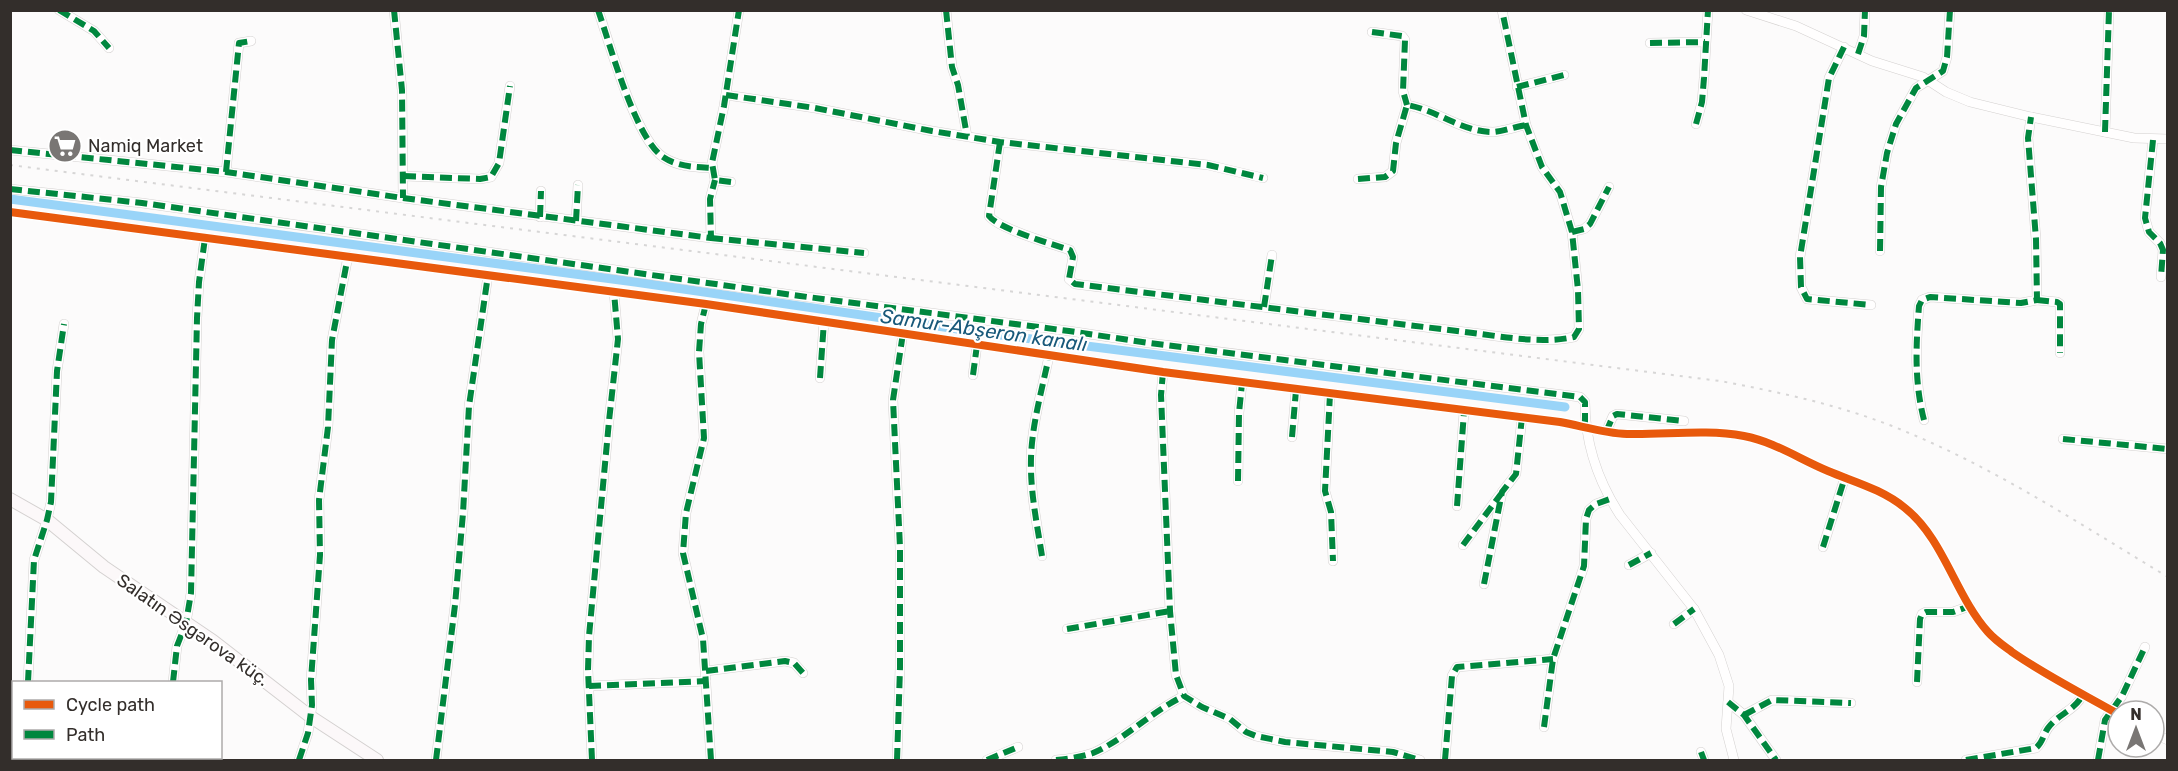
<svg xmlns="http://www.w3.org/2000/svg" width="2178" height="771" viewBox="0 0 2178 771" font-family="Rubik,sans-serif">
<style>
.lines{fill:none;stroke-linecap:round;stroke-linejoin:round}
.canal{stroke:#99d4f8;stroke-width:9}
.street-casing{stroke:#d4d1d0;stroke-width:10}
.secondary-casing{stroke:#d4d1d0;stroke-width:14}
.street{stroke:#fffefe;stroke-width:9}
.secondary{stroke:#fcf8f9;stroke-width:12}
.rail{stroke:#d7d6d6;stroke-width:2;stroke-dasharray:3 6;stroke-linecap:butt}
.quiet{stroke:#00873e;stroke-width:6;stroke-dasharray:12 6;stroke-linecap:butt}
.cycleway-casing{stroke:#fff;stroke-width:11}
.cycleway{stroke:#e8590c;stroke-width:8}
.labels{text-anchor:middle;stroke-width:4.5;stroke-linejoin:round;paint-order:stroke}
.poi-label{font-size:18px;fill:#332e2b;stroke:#fff;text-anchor:start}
.street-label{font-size:18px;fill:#332e2b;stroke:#fff}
.water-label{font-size:20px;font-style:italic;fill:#18597a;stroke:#fff}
</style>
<rect width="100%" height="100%" fill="#fcfbfb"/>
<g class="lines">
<!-- canal -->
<path class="canal" d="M10,199L635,282L985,333L1565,407"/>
<defs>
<g id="street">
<path d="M59,10L94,31L109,48"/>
<path d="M394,10L402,90L403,198"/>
<path d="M598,10C610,44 635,138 663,157C678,167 695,167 712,168"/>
<path d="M946,10L952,67L958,85L967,136"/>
<path d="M1746,10L1796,26L1872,61L1923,77L1946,92L1970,102L2031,117L2134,138L2168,139"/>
<path d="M1372,32L1402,36L1405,40L1403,91L1407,105"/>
<path d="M1650,43L1705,42"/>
<path d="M1844,47L1829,78L1800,257L1801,287L1807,299L1871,305"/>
<path d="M1858,54L1864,36L1865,10"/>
<path d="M1517,87L1564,75"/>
<path d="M726,95L815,108L932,131L1000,142L1208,165L1263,178"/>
<path d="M1696,124L1702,102L1704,78L1708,10"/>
<path d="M2105,132L2109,10"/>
<path d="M2153,140L2145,218L2149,232L2160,243L2163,250L2161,277"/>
<path d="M1000,142L989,216C999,229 1052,244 1070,250L1073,257L1069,279L1075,284L1473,333C1505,337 1542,344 1574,337L1579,329L1578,290L1572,232L1560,192L1542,167L1526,125L1502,10"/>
<path d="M10,150L226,172L403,198L711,238L710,199L715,180"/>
<path d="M226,172L239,43L251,41"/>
<path d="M404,176L480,179L491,177L499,163L510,86"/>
<path d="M1358,179L1385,177L1393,171L1396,143L1407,105C1437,110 1462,132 1493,132C1504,131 1515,127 1526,125"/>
<path d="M731,182L715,180L712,163L724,106L739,10"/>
<path d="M10,189L142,203L800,296L1069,331L1149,343L1580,397L1585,402C1585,443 1598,481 1620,515L1694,609L1719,655L1729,686L1726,729L1734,760"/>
<path d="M10,212L706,304L1163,372L1560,422C1582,426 1604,433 1627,434C1666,435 1705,429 1744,436C1775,442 1799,459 1828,471C1854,482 1882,489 1905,508C1944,539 1955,595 1988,632C1995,640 2004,646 2012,652C2045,675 2083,694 2118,714"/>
<path d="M540,217L541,191"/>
<path d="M576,221L578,185"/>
<path d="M1572,232L1584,229L1590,224L1609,187"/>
<path d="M711,238L864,253"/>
<path d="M1880,251L1881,187L1887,153L1896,124L1916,88L1943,71L1947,57L1950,10"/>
<path d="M2037,300L2057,302L2060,304V353"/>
<path d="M706,304L701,324L699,352L704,438L686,513L683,553L703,639L711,760"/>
<path d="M1264,307L1272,255"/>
<path d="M1163,372L1161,395L1170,611L1176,675L1184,696L1202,707L1230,719L1246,732L1256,736L1285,742L1393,752L1420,760"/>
<path d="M973,375L977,345"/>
<path d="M820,378L824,321"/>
<path d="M1330,394L1325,491L1331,512L1333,561"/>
<path d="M1924,420C1914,381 1916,345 1919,306L1922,300L1930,297L2021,303L2037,300L2036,239L2028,138L2031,117"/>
<path d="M1606,432L1613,416L1617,414L1684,421"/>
<path d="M1292,437L1296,390"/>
<path d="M2063,439L2168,449"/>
<path d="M1238,481L1239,413L1242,383"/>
<path d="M1457,506L1464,412"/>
<path d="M1463,545L1499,496"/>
<path d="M1823,547L1845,477"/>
<path d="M1042,556C1037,524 1030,491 1031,458C1032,424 1042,390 1049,356"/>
<path d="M1629,565L1651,553"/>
<path d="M1484,584L1502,492L1516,474L1522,417"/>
<path d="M1674,624L1694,609"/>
<path d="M1067,629L1170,611"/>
<path d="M706,671L785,661L794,663L803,673"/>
<path d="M28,682L34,560L47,520L51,502L57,371L64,324"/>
<path d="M173,682L177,646L186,623L191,593L197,318L199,282L205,238"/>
<path d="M1917,682L1920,619L1922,614L1926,612H1953L1970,606"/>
<path d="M589,686L706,681"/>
<path d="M1728,702L1744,715L1776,760"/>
<path d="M1744,715L1772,700L1851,703"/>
<path d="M1544,727L1553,659L1584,566L1586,519L1589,510L1596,504L1610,499"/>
<path d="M2154,734L2168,740"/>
<path d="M1701,752L1704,760"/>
<path d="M25,760V758"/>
<path d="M165,760V758"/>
<path d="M299,760L308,733L312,705L311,680L320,555L319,500L328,427L332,340L348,256"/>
<path d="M436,760L455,605L463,513L469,406L488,275"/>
<path d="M592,760L588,670L589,636L609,421L618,339L614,292"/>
<path d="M897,760L900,668V547L893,400L903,333"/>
<path d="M987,760L1018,747"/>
<path d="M1056,760C1068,759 1081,757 1093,753C1124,740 1152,711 1184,696"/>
<path d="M1445,760L1452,676L1457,667L1553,659"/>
<path d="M1966,760L2036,748C2043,742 2043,735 2048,728C2058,714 2076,710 2083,694"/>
<path d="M2098,760L2105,720L2122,696L2145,647"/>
</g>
<path id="secondary" d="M10,499L47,520L104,567L213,641L311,717L377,760"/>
</defs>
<!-- street casing -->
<use href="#street" class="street-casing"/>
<!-- secondary casing -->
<use href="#secondary" class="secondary-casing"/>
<!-- street -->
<use href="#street" class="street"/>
<!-- secondary -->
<use href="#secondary" class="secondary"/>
<!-- rail -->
<path class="rail" d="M10,165L1720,381C1784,393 1849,407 1909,433C2000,471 2083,526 2168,577"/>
<!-- quiet -->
<g class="quiet">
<path d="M59,10L94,31L109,48"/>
<path d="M394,10L402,90L403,198"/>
<path d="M598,10C610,44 635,138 663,157C678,167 695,167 712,168"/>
<path d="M946,10L952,67L958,85L967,136"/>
<path d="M1372,32L1402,36L1405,40L1403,91L1407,105"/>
<path d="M1650,43L1705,42"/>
<path d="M1844,47L1829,78L1800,257L1801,287L1807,299L1871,305"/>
<path d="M1858,54L1864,36L1865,10"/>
<path d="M1517,87L1564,75"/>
<path d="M726,95L815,108L932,131L1000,142L1208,165L1263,178"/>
<path d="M1696,124L1702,102L1704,78L1708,10"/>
<path d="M2105,132L2109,10"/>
<path d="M2153,140L2145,218L2149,232L2160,243L2163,250L2161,277"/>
<path d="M1000,142L989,216C999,229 1052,244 1070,250L1073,257L1069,279L1075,284L1473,333C1505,337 1542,344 1574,337L1579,329L1578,290L1572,232L1560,192L1542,167L1526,125L1502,10"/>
<path d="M10,150L226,172L403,198L711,238L710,199L715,180"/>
<path d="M226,172L239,43L251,41"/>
<path d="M404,176L480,179L491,177L499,163L510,86"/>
<path d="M1358,179L1385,177L1393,171L1396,143L1407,105C1437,110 1462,132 1493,132C1504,131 1515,127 1526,125"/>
<path d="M731,182L715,180L712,163L724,106L739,10"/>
<path d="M10,189L142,203L800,296L1069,331L1149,343L1580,397L1585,402V428"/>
<path d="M540,217L541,191"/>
<path d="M576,221L578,185"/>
<path d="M1572,232L1584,229L1590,224L1609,187"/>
<path d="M711,238L864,253"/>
<path d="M1880,251L1881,187L1887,153L1896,124L1916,88L1943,71L1947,57L1950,10"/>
<path d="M2037,300L2057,302L2060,304V353"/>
<path d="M706,304L701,324L699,352L704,438L686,513L683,553L703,639L711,760"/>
<path d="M1264,307L1272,255"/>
<path d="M1163,372L1161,395L1170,611L1176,675L1184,696L1202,707L1230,719L1246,732L1256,736L1285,742L1393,752L1420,760"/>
<path d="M973,375L977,345"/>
<path d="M820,378L824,321"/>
<path d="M1330,394L1325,491L1331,512L1333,561"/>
<path d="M1924,420C1914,381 1916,345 1919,306L1922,300L1930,297L2021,303L2037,300L2036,239L2028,138L2031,117"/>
<path d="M1606,432L1613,416L1617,414L1684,421"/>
<path d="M1292,437L1296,390"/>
<path d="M2063,439L2168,449"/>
<path d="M1238,481L1239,413L1242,383"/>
<path d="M1457,506L1464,412"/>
<path d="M1463,545L1501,494"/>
<path d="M1823,547L1845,477"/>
<path d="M1042,556C1037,524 1030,491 1031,458C1032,424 1042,390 1049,356"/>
<path d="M1629,565L1651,553"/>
<path d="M1484,584L1502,492L1516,474L1522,417"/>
<path d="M1674,624L1694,609"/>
<path d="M1067,629L1170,611"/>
<path d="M706,671L785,661L794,663L803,673"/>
<path d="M28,682L34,560L47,520L51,502L57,371L64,324"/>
<path d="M173,682L177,646L186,623L191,593L197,318L199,282L205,238"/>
<path d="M1917,682L1920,619L1922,614L1926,612H1953L1970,606"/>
<path d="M589,686L706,681"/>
<path d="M1728,702L1744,715L1776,760"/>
<path d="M1744,715L1772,700L1851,703"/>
<path d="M1544,727L1553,659L1584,566L1586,519L1589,510L1596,504L1610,499"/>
<path d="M1701,752L1704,760"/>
<path d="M25,760V758"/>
<path d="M165,760V758"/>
<path d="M299,760L308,733L312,705L311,680L320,555L319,500L328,427L332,340L348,256"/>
<path d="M436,760L455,605L463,513L469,406L488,275"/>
<path d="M592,760L588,670L589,636L609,421L618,339L614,292"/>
<path d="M897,760L900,668V547L893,400L903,333"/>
<path d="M987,760L1018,747"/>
<path d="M1056,760C1068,759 1081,757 1093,753C1124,740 1152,711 1184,696"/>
<path d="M1445,760L1452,676L1457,667L1553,659"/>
<path d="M1966,760L2036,748C2043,742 2043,735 2048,728C2058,714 2076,710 2083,694"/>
<path d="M2098,760L2105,720L2122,696L2145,647"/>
</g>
<defs>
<path id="cycleway" d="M10,212L706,304L1163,372L1560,422C1582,426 1604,433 1627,434C1666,435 1705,429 1744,436C1775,442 1799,459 1828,471C1854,482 1882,489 1905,508C1944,539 1955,595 1988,632C1995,640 2004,646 2012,652C2045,675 2083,694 2118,714"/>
</defs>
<!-- cycleway casing -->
<use href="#cycleway" class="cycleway-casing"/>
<!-- cycleway -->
<use href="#cycleway" class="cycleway"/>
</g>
<!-- icons -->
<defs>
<symbol id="supermarket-disc" viewBox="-11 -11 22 22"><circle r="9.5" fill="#797674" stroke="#fff"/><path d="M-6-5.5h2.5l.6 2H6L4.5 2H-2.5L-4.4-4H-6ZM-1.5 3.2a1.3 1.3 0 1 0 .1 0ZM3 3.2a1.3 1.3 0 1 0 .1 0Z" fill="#fff"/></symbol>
</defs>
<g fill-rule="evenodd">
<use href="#supermarket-disc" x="46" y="127" width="38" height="38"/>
</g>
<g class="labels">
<!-- poi labels -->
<g class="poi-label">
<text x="88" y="152">Namiq Market</text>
</g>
<!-- street labels -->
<g class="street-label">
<text transform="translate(193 630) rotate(35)" y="6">Salatın Əsgərova küç.</text>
</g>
<!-- water labels -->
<g class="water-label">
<text transform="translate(984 330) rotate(8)" y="7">Samur-Abşeron kanalı</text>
</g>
</g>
<!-- border -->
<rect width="2178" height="771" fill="none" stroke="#332e2b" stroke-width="24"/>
<!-- legend -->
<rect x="12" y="681" width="210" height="78" fill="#ffffff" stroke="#adabaa" stroke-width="1.5"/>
<rect x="24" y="700" width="30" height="9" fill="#e8590c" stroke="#adabaa" stroke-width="1.5"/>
<text x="66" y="711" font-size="18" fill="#332e2b">Cycle path</text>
<rect x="24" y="730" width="30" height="9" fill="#00873e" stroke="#adabaa" stroke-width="1.5"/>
<text x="66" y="741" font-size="18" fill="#332e2b">Path</text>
<!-- north arrow -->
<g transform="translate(2136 729)"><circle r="28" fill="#ffffff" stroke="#adabaa" stroke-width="1.5"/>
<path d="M0-4.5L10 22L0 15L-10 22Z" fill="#797674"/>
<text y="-9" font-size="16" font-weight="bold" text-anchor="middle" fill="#332e2b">N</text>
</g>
</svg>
